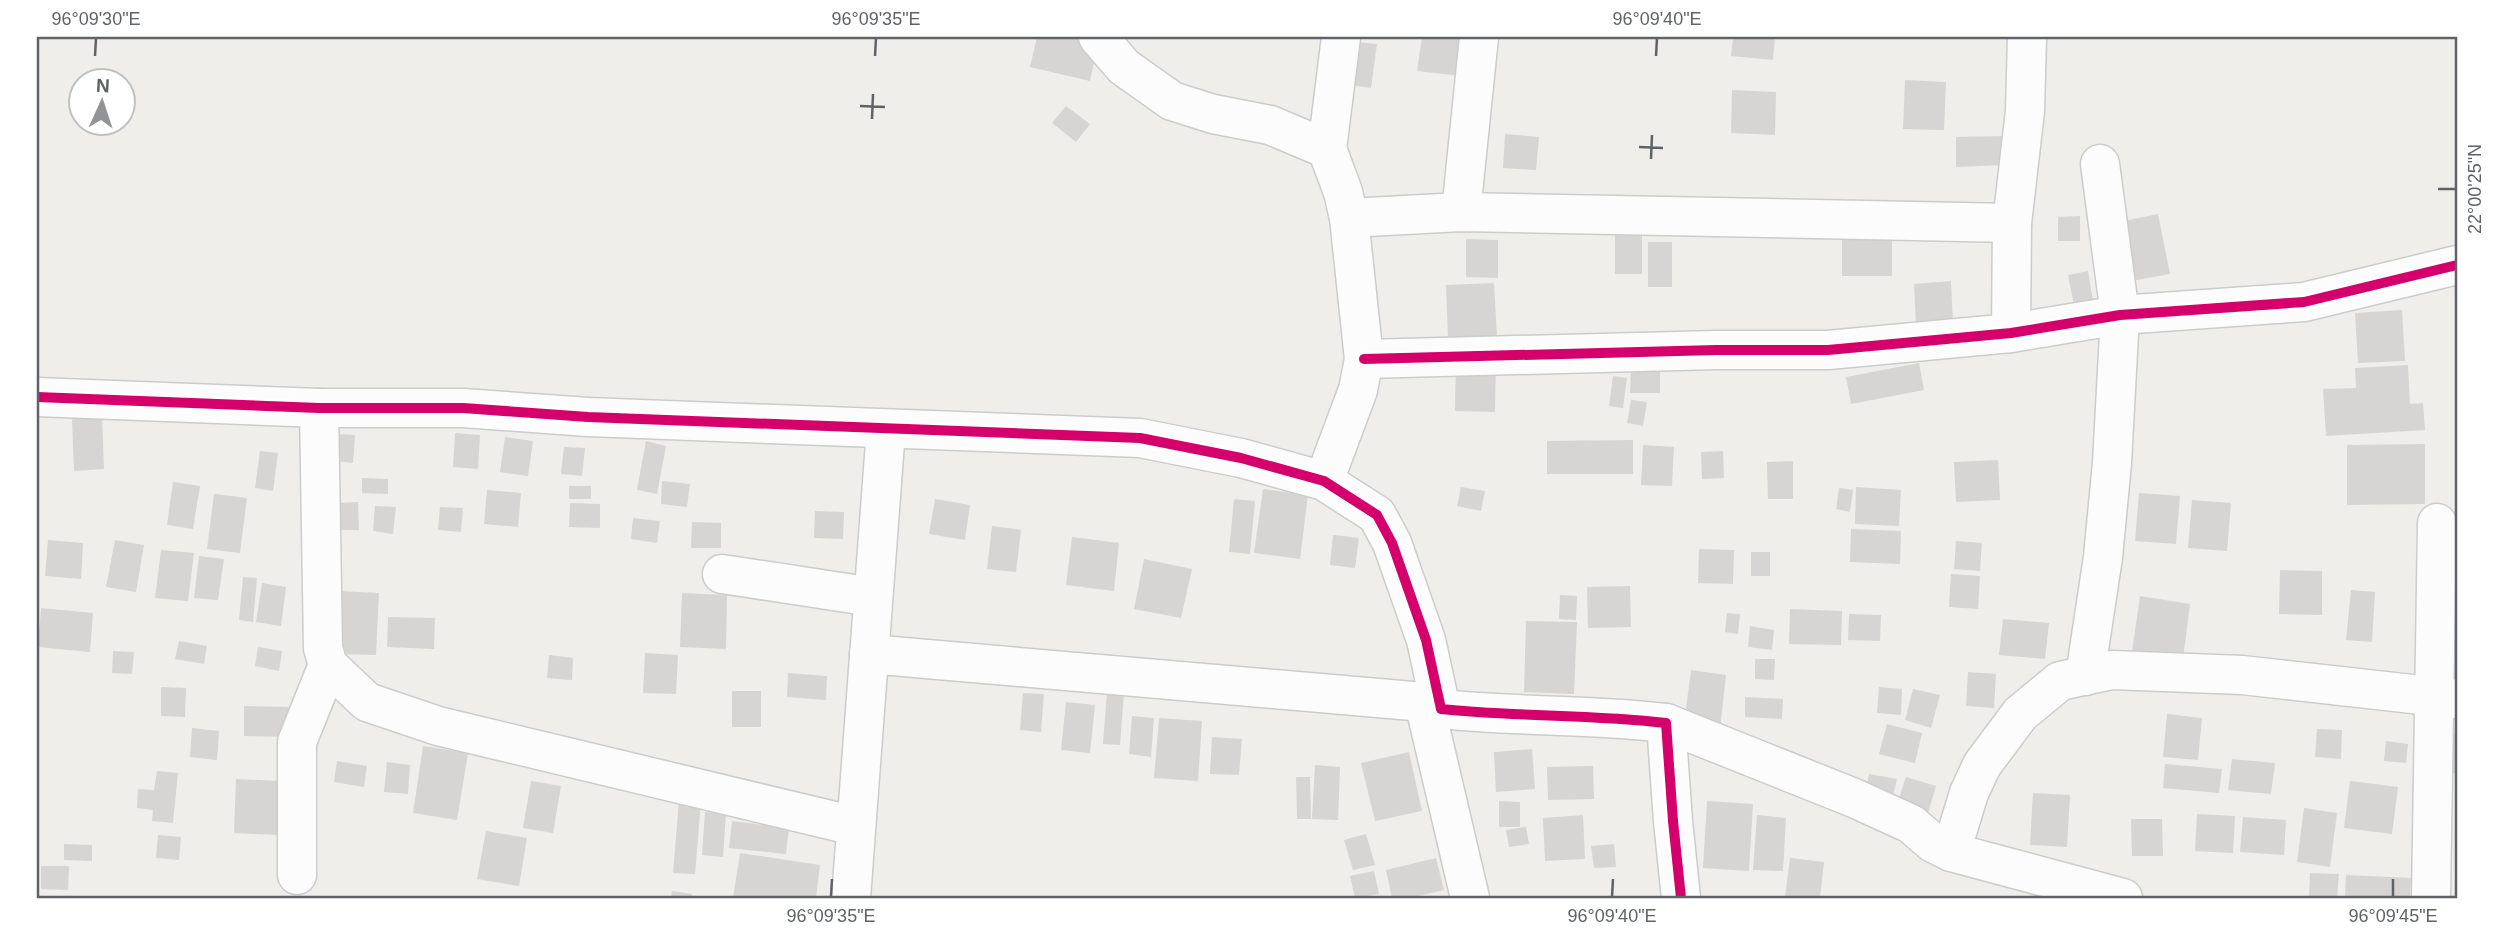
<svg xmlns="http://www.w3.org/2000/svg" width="2494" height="935" viewBox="0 0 2494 935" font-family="Arial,sans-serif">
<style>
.building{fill:#d6d5d3}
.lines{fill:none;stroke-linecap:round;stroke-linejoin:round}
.minor-casing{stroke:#cbcccc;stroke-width:41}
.minor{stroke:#fdfcfc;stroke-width:38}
.cycleway-casing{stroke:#fff;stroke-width:15}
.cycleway{stroke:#d6006c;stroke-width:10}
.ticks{fill:none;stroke:#5f6368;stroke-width:2.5}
.neatline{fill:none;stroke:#5f6368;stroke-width:2.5}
.ticks-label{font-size:18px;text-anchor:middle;fill:#5f6368}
</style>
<rect width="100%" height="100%" fill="#efeeea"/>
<!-- building -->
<g class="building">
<path d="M1037,37H1068L1098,44L1090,81L1030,67Z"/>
<path d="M1422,37H1466L1461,76L1417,71Z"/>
<path d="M1733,37H1775L1773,60L1731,56Z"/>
<path d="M1355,42L1377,44L1371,88L1350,85Z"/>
<path d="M1905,80L1946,82L1944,130L1903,129Z"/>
<path d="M1732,90L1776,92L1775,135L1731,133Z"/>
<path d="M1066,106L1090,124L1076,142L1052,123Z"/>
<path d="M1505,134L1539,137L1536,170L1503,168Z"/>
<path d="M2004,136L2005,165L1956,167V137Z"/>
<path d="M2158,214L2170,274L2131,281L2119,222Z"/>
<path d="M2080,216V241H2058V217Z"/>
<rect x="1615" y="229" width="27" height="45"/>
<rect x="1842" y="231" width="50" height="45"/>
<path d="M1466,239L1498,240V278L1466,277Z"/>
<rect x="1648" y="242" width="24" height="45"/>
<path d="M2088,271L2093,301L2074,305L2068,275Z"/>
<path d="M1951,281L1953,324L1916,326L1914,284Z"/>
<path d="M1494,283L1497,337L1448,338L1446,285Z"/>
<path d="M2402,310L2405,361L2358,363L2355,313Z"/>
<path d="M1456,359L1496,360L1495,412L1455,411Z"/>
<path d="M1919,363L1924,390L1851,404L1846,377Z"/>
<path d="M2408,365L2410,404L2423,403L2425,430L2326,436L2323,389L2356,388L2355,368Z"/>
<path d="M1631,371L1660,372V393H1630Z"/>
<path d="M1613,376L1627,378L1623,408L1609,406Z"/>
<path d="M1631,400L1647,402L1643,426L1627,423Z"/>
<path d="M102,418L104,469L74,471L72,419Z"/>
<path d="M455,433L480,435L478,469L453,467Z"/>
<path d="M336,434L355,435L353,463L335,461Z"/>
<path d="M505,437L533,441L528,476L500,472Z"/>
<path d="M1633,440V474H1547V441Z"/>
<path d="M646,441L666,446L657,494L637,490Z"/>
<path d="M2425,444V504L2347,505V445Z"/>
<path d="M1643,445L1674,447L1672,486L1641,485Z"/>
<path d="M564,447L585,448L582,476L561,474Z"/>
<path d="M260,451L278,453L273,491L255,488Z"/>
<path d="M1723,451L1724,478L1702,479L1701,452Z"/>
<path d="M1998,460L2000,500L1956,502L1954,462Z"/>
<path d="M1793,461V499H1768L1767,462Z"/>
<path d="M362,478L388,479V494L362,493Z"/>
<path d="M662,481L690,484L687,507L661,504Z"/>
<path d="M173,482L200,486L193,529L167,525Z"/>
<rect x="569" y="486" width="22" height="13"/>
<path d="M1461,487L1485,491L1481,511L1457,506Z"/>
<path d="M1856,487L1901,490L1899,526L1855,524Z"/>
<path d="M1839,488L1853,490L1850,512L1836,509Z"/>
<path d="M1263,489L1308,495L1300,559L1254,553Z"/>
<path d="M487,490L521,493L518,527L484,524Z"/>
<path d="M2139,493L2180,496L2176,544L2135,541Z"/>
<path d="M214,494L247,498L240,553L207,549Z"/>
<path d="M935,499L970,505L965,540L929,534Z"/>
<path d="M1234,499L1255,501L1250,554L1229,552Z"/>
<path d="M2192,500L2231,503L2227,551L2188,548Z"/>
<path d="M358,502L359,530H341L340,503Z"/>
<path d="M570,503L600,504V528L569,527Z"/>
<path d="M375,506L396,507L393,534L373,531Z"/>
<path d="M440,507L463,508L461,532L438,530Z"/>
<path d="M815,511L844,512L843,539L814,538Z"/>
<path d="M633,518L660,521L657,543L631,539Z"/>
<path d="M692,522L721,523V548H691Z"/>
<path d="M992,526L1021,530L1016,572L987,569Z"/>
<path d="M1851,529L1901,531L1900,564L1850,562Z"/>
<path d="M1333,535L1359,538L1355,568L1330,565Z"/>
<path d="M1072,537L1119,543L1114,591L1066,585Z"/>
<path d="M48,540L83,543L81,579L45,576Z"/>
<path d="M115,540L144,545L136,592L106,587Z"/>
<path d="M1956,541L1982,543L1980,571L1954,569Z"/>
<path d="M1699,549L1734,550L1733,584L1698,583Z"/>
<path d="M161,550L194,553L188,601L155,598Z"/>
<rect x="1751" y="552" width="19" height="24"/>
<path d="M199,556L224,559L218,600L194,598Z"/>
<path d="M1144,559L1192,569L1181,618L1134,609Z"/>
<path d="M2280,570L2322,571V615L2279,614Z"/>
<path d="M1951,574L1980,576L1978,609L1949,607Z"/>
<path d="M243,577L257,578L253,622L239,620Z"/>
<path d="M262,583L286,587L281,626L256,622Z"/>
<path d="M1630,586L1631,627L1588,628L1587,587Z"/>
<path d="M2351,590L2375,592L2372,642L2346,640Z"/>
<path d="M340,591L379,593L376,655L337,654Z"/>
<path d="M682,593L727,595L726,649L680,647Z"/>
<path d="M1560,595L1577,596L1576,620L1559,619Z"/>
<path d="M2140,596L2190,604L2182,666L2131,659Z"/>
<path d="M41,608L93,613L90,652L38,647Z"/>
<path d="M1790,609L1842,611L1841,645L1789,644Z"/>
<path d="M1727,613L1740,614L1738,634L1725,632Z"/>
<path d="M1849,614L1881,615L1880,641L1848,640Z"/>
<path d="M388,617L435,618L434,649L387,647Z"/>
<path d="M2003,619L2049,623L2045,659L1999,655Z"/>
<path d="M1526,621L1577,622L1574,694L1524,692Z"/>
<path d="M1750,626L1774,630L1772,650L1748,647Z"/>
<path d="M179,641L207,646L204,664L175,659Z"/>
<path d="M258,647L282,651L279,671L255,666Z"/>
<path d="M113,651L134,652L132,674L112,673Z"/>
<path d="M645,653L678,655L676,694L643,693Z"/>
<path d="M2451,654H2457V694L2455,695Z"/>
<path d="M549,655L573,658L572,680L547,678Z"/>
<path d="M1755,659H1775L1774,680L1755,679Z"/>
<path d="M1691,670L1726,675L1720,729L1684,724Z"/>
<path d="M1968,672L1996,674L1994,708L1966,706Z"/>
<path d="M788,673L827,676L826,700L787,697Z"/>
<path d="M161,687L186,688L185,717L161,716Z"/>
<path d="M1879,687L1902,689L1901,715L1877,713Z"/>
<path d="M1913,689L1940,695L1931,728L1905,720Z"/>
<rect x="732" y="691" width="29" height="36"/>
<path d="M1107,692L1124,694L1120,745L1103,744Z"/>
<path d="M1023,693L1044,694L1041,732L1020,730Z"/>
<path d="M1745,697L1783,699L1782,719L1745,717Z"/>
<path d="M1066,702L1095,705L1090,753L1061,750Z"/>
<path d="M244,706L290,707V737L244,736Z"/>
<path d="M2167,714L2202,718L2198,760L2163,757Z"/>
<path d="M1132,716L1154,718L1151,757L1129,754Z"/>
<path d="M1159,718L1202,721L1198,781L1154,778Z"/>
<path d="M1887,724L1922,733L1915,763L1879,754Z"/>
<path d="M192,728L219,731L217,760L190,757Z"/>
<path d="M2317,729L2342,730L2341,759L2315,757Z"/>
<rect x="2448" y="734" width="9" height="39"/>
<path d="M1212,737L1242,739L1239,775L1210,774Z"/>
<path d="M2386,741L2408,744L2406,763L2384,761Z"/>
<path d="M423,746L468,753L457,820L413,813Z"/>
<path d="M1532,749L1535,789L1496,792L1494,752Z"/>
<path d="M1409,752L1422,811L1375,821L1361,763Z"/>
<path d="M2232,759L2275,763L2271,794L2228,790Z"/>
<path d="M337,761L367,766L364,787L334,782Z"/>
<path d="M387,762L410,765L408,794L384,792Z"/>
<path d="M2165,764L2222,769L2219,793L2163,788Z"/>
<path d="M1315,765L1340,767L1338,820L1312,819Z"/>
<path d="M1593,766L1594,799L1548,800L1547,767Z"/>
<path d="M157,771L178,773L173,823L152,821L153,810L137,808L138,789L154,790Z"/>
<path d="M1869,774L1897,779L1892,800L1865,794Z"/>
<path d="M1296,777H1310L1311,819H1297Z"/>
<path d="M1906,777L1936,786L1927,817L1896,807Z"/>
<path d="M236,779L281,781L279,835L234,833Z"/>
<path d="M531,781L561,786L553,833L523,828Z"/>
<path d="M2350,781L2398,787L2392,834L2344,828Z"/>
<path d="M2033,793L2070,795L2067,847L2030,845Z"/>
<path d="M679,801L701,802L695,874L673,873Z"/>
<path d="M1499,801L1520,802V827H1499Z"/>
<path d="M1707,801L1753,804L1749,871L1703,868Z"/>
<path d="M2304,808L2337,813L2330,867L2297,862Z"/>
<path d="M705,812L726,814L723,857L702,855Z"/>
<path d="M2197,814L2235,816L2233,853L2195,851Z"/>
<path d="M1583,815L1585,859L1545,861L1543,818Z"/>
<path d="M1757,815L1786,818L1783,871L1753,870Z"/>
<path d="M2243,817L2286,820L2284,855L2240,852Z"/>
<path d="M2131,819H2162L2163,856H2132Z"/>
<path d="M732,821L789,828L786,854L729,848Z"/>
<path d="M1526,827L1529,844L1509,847L1506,830Z"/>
<path d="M486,831L527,838L519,886L477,879Z"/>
<path d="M1366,834L1375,865L1353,870L1344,840Z"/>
<path d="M158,835L181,837L179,860L156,858Z"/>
<path d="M64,844L92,845V861L64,860Z"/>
<path d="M1614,844L1616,867L1594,868L1591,846Z"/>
<path d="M740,853L820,865L816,898H733Z"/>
<path d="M1436,858L1444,890L1410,898H1392L1386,870Z"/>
<path d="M1790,858L1824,862L1820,898H1785Z"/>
<path d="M41,866H69L68,890L41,889Z"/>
<path d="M1374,871L1379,894L1355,898L1350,876Z"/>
<path d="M2310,873L2339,874L2337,898H2309Z"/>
<path d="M2346,875L2411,878L2410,898H2345Z"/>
<path d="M672,891L692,894V898H671Z"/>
</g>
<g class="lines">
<defs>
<g id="minor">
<path d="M1098,37L1124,67L1172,101L1213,114L1270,125L1327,149L1343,192L1349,218L1364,359L1358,390L1324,481"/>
<path d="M1327,149L1341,37"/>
<path d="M1461,212L1479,37"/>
<path d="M1349,218L1461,212L2012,223"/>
<path d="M2011,333L2012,223L2025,111L2027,37"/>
<path d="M1364,359L1716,350H1828L2011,333L2120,315L2304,302L2457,265"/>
<path d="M37,397L319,408H463L588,417L1140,438L1241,458L1324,481L1377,515L1392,543L1426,640L1441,709C1516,717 1591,714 1666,723L1673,821L1681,898"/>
<path d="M319,408L323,648L328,665L367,702L438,726L855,826"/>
<path d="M722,574L873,597"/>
<path d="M869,654L1424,702L1441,709"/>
<path d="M2085,676L2103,557L2112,463L2120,315L2100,164"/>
<path d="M1424,702L1470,898"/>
<path d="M1666,723L1854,798L1911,824L1933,843L1951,852L1969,793L1982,765L2020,714L2060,681L2112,670L2242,675L2457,699"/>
<path d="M1951,852L2123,898"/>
<path d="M297,875V742L328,665"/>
<path d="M851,898L886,429"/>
<path d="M2431,898L2437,523"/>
</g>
</defs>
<!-- minor casing -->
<use href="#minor" class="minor-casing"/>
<!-- minor -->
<use href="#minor" class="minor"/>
<defs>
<g id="cycleway">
<path d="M1364,359L1716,350H1828L2011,333L2120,315L2304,302L2457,265"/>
<path d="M37,397L319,408H463L588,417L1140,438L1241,458L1324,481L1377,515L1392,543L1426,640L1441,709C1516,717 1591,714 1666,723L1673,821L1681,898"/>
</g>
</defs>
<!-- cycleway casing -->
<use href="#cycleway" class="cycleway-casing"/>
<!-- cycleway -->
<use href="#cycleway" class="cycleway"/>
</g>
<!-- ticks -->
<path class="ticks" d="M95,56L96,38M875,56L876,38M1656,56L1657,38M860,106L885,107M872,119L873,94M1639,147L1663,148M1651,159L1652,135M2438,189H2456M831,897L832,879M1612,897L1613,879M2393,897V879"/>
<!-- border -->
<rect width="2494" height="935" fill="none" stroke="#ffffff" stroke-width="77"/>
<!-- north arrow -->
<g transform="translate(102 102) rotate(3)"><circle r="33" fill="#ffffff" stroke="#bfc1c3" stroke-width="2"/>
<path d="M0-5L12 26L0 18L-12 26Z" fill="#919496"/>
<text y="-10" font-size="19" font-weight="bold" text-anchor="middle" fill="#5f6368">N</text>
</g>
<rect x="38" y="38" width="2418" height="859" class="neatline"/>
<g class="ticks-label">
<text x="96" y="25">96°09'30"E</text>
<text x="876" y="25">96°09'35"E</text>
<text x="1657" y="25">96°09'40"E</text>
<text transform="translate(2475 189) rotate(-90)" y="6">22°00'25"N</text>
<text x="831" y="922">96°09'35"E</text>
<text x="1612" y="922">96°09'40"E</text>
<text x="2393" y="922">96°09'45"E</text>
</g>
</svg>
